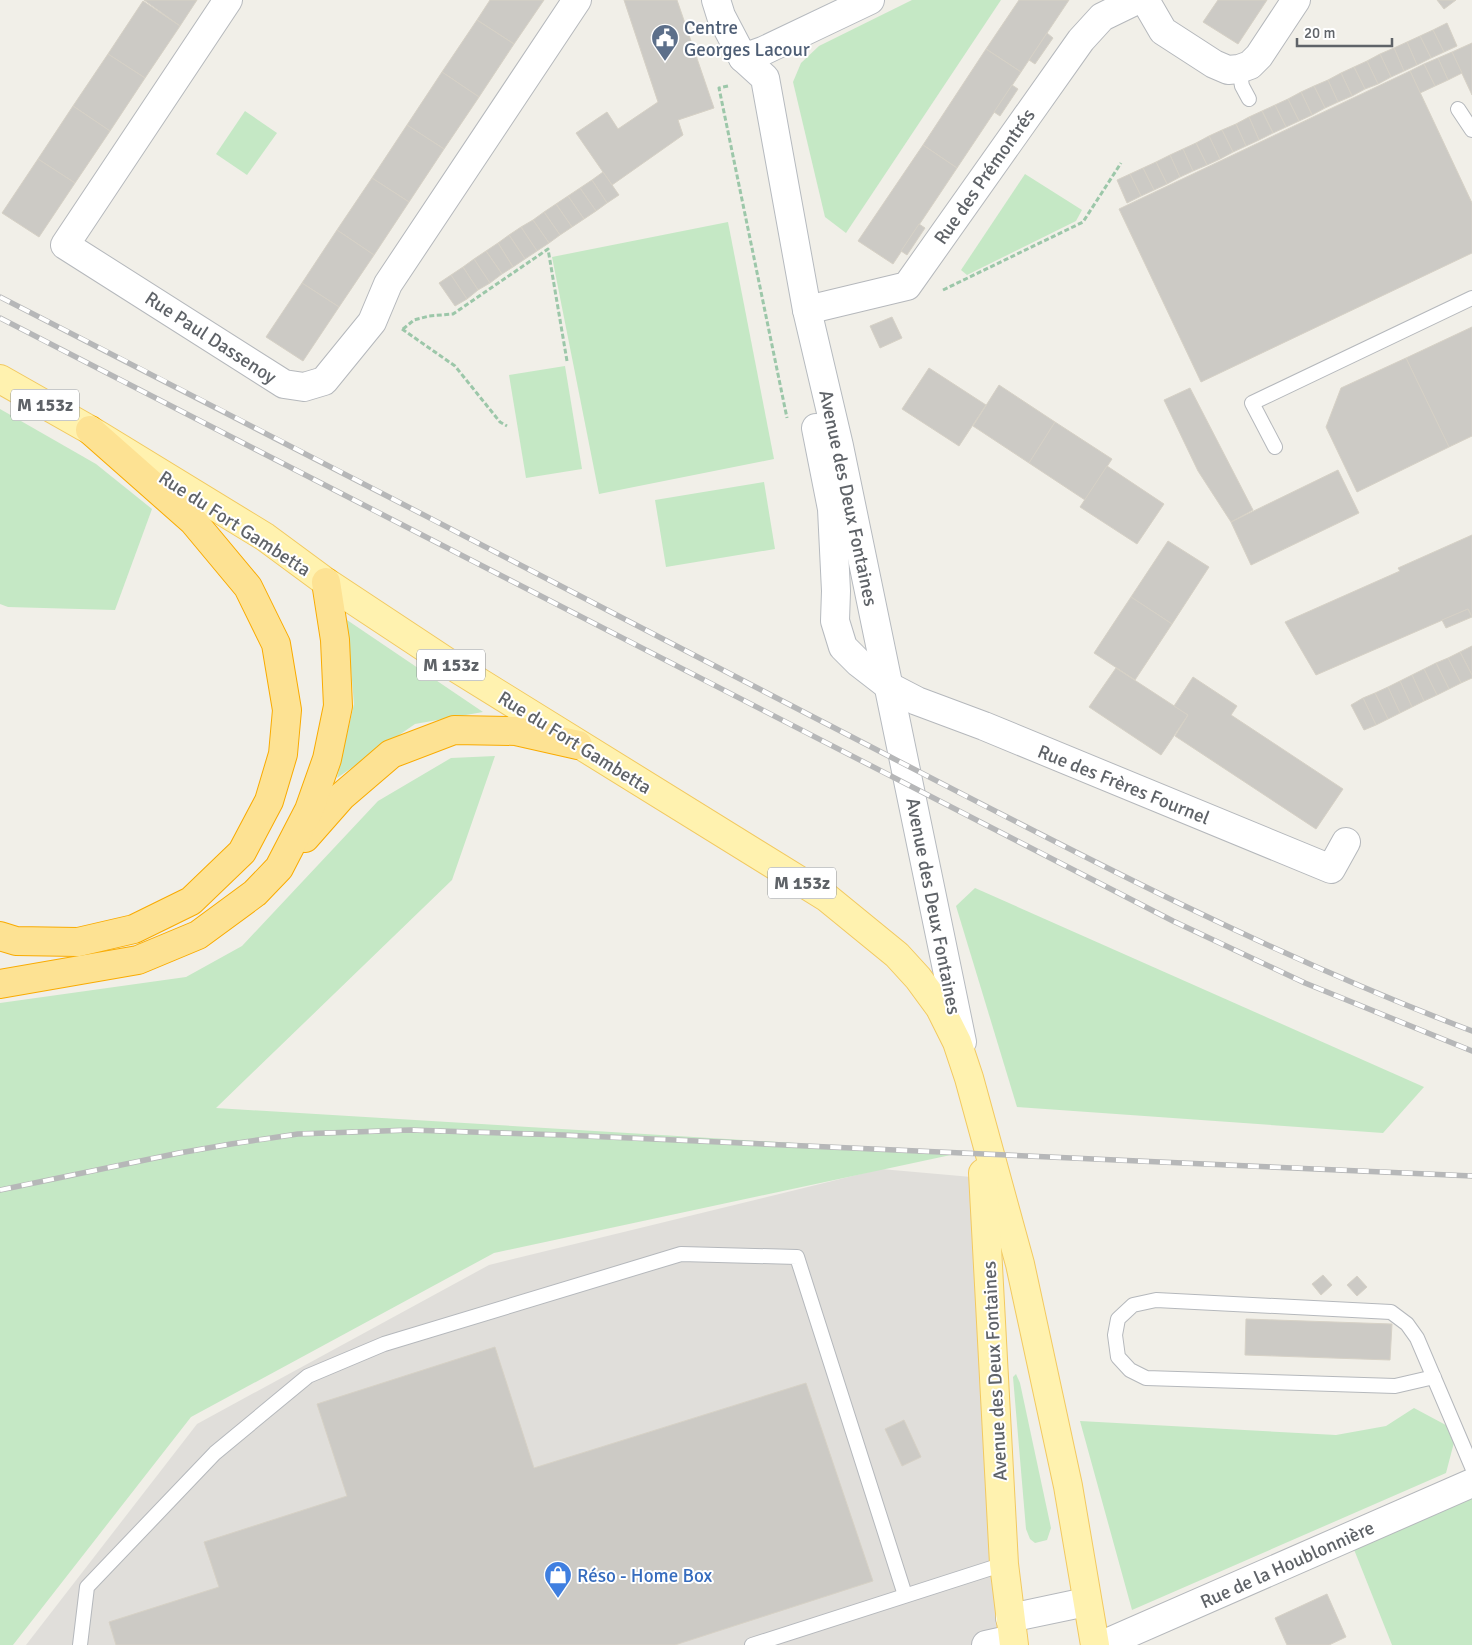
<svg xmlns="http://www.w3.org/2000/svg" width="1472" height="1645" viewBox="0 0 1472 1645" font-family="Signika,sans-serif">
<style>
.industrial{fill:#e0deda}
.green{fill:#c5e8c5}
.building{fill:#cccac5;stroke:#d6d1c6}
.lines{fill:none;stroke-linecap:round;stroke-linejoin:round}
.lane-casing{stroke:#b5b8bc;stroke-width:16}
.street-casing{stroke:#b5b8bc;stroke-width:30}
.secondary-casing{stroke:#b6babf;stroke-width:30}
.primary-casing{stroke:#f2c960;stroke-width:30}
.highway-casing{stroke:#f9ab00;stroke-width:30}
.path{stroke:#9cc7a9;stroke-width:3;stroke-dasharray:5 2.5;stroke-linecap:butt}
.lane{stroke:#fff;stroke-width:14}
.street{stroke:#fff;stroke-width:28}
.secondary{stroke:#fff;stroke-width:28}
.primary{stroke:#fff2af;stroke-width:28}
.highway{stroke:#fde293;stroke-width:28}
.rail-casing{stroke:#b6b7b8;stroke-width:5.5}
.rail{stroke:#fff;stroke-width:4;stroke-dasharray:11;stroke-linecap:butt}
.labels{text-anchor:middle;stroke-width:4;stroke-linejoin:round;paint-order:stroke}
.shield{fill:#fff;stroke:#8f9295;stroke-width:1}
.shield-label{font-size:18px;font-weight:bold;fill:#5f6368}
.service-label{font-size:19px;fill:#4e5e75;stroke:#fff;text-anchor:start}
.street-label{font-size:19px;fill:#5f6368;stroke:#fff}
.shop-label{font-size:19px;fill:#366cbe;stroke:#fff;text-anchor:start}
</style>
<rect width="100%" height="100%" fill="#f1efe8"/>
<!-- industrial -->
<path class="industrial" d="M881,1169L983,1178L1014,1645H26L197,1424L489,1265Z"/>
<!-- green -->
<g class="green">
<path d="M912,0H1001L846,233L825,217L793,82L801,63L819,46Z"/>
<path d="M245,111L277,133L247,175L216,154Z"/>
<path d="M1025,174L1082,210L1076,221L967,275L961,270Z"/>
<path d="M728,222L774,459L599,494L552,257Z"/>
<path d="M565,366L582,469L526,478L509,375Z"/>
<path d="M0,409L96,464L152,509L115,610L8,607L0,604Z"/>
<path d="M764,482L775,549L666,567L655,500Z"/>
<path d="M347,620L483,712L415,724L337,778L354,704Z"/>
<path d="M495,756L452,880L216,1108L960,1153L494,1253L191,1417L13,1645H0V1003L186,977L242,946L378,801L451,758Z"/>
<path d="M975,888L1424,1087L1383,1133L1017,1107L956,906Z"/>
<path d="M1016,1374L1020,1383L1051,1528L1047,1540L1035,1543L1030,1539L1026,1529L1013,1377Z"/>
<path d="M1414,1408L1457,1431L1446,1473L1132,1610L1080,1421L1336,1435L1386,1426Z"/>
<path d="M1472,1495V1645H1392L1353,1547Z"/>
</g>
<!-- building -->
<g class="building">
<path d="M144,0H197L180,26Z"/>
<path d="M490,0H544L514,44L477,20Z"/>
<path d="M624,0H677L714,108L678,120L683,135L612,185L576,133L607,112L618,129L658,102Z"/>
<path d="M1019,0H1069L1021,72L986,49Z"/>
<path d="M1218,0H1267L1238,44L1203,22Z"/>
<path d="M1437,0H1456L1444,9Z"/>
<path d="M143,1L180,26L145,78L108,54Z"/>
<path d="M477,20L514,44L479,97L442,72Z"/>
<path d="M1447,23L1457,46L1444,52L1433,30Z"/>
<path d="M1433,30L1444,52L1431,58L1420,36Z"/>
<path d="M1047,33L1053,38L1035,64L1029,60Z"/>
<path d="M1420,36L1431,58L1417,65L1407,42Z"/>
<path d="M1407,42L1417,65L1404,71L1394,48Z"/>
<path d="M1472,43V95L1452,52Z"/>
<path d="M1394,48L1404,71L1391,77L1380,54Z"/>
<path d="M986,49L1021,72L957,168L923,145Z"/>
<path d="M1452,52L1462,73L1448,80L1438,58Z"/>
<path d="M108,54L145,78L110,131L73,106Z"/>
<path d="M1380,54L1391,77L1378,84L1367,61Z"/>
<path d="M1438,58L1448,80L1435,86L1424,64Z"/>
<path d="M1367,61L1378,84L1365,89L1354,67Z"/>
<path d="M1424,64L1435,86L1420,93L1410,71Z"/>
<path d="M1354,67L1365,89L1352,96L1341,73Z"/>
<path d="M1410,71L1472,203V253L1201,382L1119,209Z"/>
<path d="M442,72L479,97L444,149L407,125Z"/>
<path d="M1341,73L1352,96L1338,102L1328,80Z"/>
<path d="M1328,80L1338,102L1325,108L1314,86Z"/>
<path d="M1012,85L1018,89L1000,116L994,112Z"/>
<path d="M1314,86L1325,108L1312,115L1301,92Z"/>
<path d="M1301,92L1312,115L1299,121L1288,99Z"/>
<path d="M1288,99L1299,121L1286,127L1275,105Z"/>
<path d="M1275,105L1286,127L1273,133L1262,111Z"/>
<path d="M73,106L110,131L75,183L38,159Z"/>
<path d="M1262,111L1273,133L1259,140L1249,117Z"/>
<path d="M1249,117L1259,140L1246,146L1236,124Z"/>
<path d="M1236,124L1246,146L1233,152L1222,130Z"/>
<path d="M407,125L444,149L409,202L372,178Z"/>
<path d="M1222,130L1233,152L1220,159L1209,136Z"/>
<path d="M1209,136L1220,159L1207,165L1196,143Z"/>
<path d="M1196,143L1207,165L1193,171L1183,149Z"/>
<path d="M923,145L957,168L893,264L858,241Z"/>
<path d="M1183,149L1193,171L1180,177L1170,155Z"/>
<path d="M1170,155L1180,177L1167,184L1156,162Z"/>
<path d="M38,159L75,183L39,237L2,213Z"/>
<path d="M1156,162L1167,184L1154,190L1143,168Z"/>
<path d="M1143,168L1154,190L1141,196L1130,174Z"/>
<path d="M603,172L619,195L607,203L592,180Z"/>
<path d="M1130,174L1141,196L1127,203L1117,180Z"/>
<path d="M372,178L409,202L374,255L337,230Z"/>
<path d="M592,180L607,203L596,211L580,188Z"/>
<path d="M580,188L596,211L584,219L568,196Z"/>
<path d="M568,196L584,219L572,227L556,204Z"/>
<path d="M556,204L572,227L560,235L544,212Z"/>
<path d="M544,212L560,235L549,243L533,220Z"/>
<path d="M533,220L549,243L537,251L521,227Z"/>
<path d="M919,224L925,228L907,255L901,251Z"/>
<path d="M521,227L537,251L525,259L509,235Z"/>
<path d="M337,230L374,255L339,307L302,283Z"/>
<path d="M509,235L525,259L513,267L498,243Z"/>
<path d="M498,243L513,267L502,274L486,251Z"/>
<path d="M486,251L502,274L490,283L474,259Z"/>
<path d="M474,259L490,283L478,290L463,267Z"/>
<path d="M463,267L478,290L467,299L451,275Z"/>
<path d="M451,275L467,299L455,306L439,283Z"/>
<path d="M302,283L339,307L303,361L266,337Z"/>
<path d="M892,317L902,338L880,348L870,326Z"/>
<path d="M1472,327V436L1449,447L1406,358Z"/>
<path d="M1406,358L1449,447L1357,492L1326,427L1341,388Z"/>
<path d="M929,368L986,405L959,446L902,409Z"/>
<path d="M999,385L1055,422L1029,463L973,426Z"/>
<path d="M1190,388L1253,510L1231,522L1198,471L1164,400Z"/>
<path d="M1055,422L1112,459L1085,500L1029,463Z"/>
<path d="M1107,466L1164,504L1137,544L1080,507Z"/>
<path d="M1338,470L1359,513L1251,565L1231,522Z"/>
<path d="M1472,535V617L1468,609L1316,675L1285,622L1400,571L1398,568Z"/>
<path d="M1168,541L1209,567L1172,624L1131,597Z"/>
<path d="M1131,597L1172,624L1135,680L1094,653Z"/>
<path d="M1468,609L1472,617L1446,628L1442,620Z"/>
<path d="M1472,646V675L1460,652Z"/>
<path d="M1460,652L1472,675V678L1461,683L1448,658Z"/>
<path d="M1448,658L1461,683L1449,689L1436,663Z"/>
<path d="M1436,663L1449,689L1437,695L1424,669Z"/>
<path d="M1116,668L1188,715L1161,755L1089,707Z"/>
<path d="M1424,669L1437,695L1424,701L1412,675Z"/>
<path d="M1412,675L1424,701L1412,707L1400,681Z"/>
<path d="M1193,677L1237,706L1231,715L1343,789L1316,829L1175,736L1188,715L1174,706Z"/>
<path d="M1400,681L1412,707L1400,713L1388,687Z"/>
<path d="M1388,687L1400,713L1388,719L1375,693Z"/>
<path d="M1375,693L1388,719L1376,725L1363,698Z"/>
<path d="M1363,698L1376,725L1364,730L1351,705Z"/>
<path d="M1323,1275L1332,1285L1321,1295L1312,1284Z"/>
<path d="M1357,1276L1367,1287L1357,1296L1347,1285Z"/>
<path d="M1246,1319L1392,1324L1390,1360L1245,1355Z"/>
<path d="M495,1347L534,1468L806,1383L873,1581L675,1645H116L109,1622L219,1587L204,1542L347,1496L317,1404Z"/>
<path d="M904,1420L921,1457L902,1466L885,1429Z"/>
<path d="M1327,1594L1346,1637L1329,1645H1287L1275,1618Z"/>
</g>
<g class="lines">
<defs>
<g id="lane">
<path d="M1239,69L1242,86L1249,99"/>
<path d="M1458,109L1472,130"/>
<path d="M1275,447L1252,403L1472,298"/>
<path d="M1434,1377L1395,1386L1146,1378L1130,1370L1118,1357L1115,1335L1118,1319L1133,1305L1156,1300L1391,1312L1407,1324L1417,1338L1472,1467"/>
<path d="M80,1645L87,1587L215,1453L308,1376L384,1344L681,1254L797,1257L905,1595"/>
<path d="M752,1645L1004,1564"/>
</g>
<g id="street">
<path d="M228,0L65,245L284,384L304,387L324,381L372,322L388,284L577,0"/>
<path d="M1145,0L1163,31L1214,64L1228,70L1239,69L1250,65L1259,56L1296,0"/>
<path d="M807,310L907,286L1081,40L1102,17L1137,0"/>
<path d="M890,687L917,701L984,726L1331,869L1346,842"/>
<path d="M1010,1618L1086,1602"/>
<path d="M986,1645L1013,1639"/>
<path d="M1102,1645L1472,1483"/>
</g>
<g id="secondary">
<path d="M716,0L721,16L743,58L763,51L870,0"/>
<path d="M743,58L765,78L807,310L839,446L962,1042"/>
<path d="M816,428L832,509L836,591L835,621L843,647L859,663L890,687"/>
</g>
<g id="primary">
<path d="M0,379L90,430L265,537L326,582L453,666L826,897L897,955L918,978L940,1008L957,1042L969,1078L1020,1264L1068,1486L1095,1645"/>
<path d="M983,1173L1004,1564L1014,1645"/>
</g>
<g id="highway">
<path d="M305,838L342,796L391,754L454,730L516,731L578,745"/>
<path d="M0,936L16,941L78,942L134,929L191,901L242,852L269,801L283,754L287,710L276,644L248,587L193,521L90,430"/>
<path d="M0,984L138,960L198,935L255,893L279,868L309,810L327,759L338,706L335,640L326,582"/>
</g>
</defs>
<!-- lane casing -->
<use href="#lane" class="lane-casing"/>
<!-- street casing -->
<use href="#street" class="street-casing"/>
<!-- secondary casing -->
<use href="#secondary" class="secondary-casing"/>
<!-- primary casing -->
<use href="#primary" class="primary-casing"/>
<!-- highway casing -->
<use href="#highway" class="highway-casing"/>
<!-- path -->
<g class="path">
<path d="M728,86L719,88L787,418"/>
<path d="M943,290L1083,222L1121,163"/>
<path d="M402,329L455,366L500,422L507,426"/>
<path d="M403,329L414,320L429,316L453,314L548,249L567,361"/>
</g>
<!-- lane -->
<use href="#lane" class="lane"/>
<!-- street -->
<use href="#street" class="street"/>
<!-- secondary -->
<use href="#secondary" class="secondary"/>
<!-- primary -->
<use href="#primary" class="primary"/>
<!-- highway -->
<use href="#highway" class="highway"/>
<defs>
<g id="rail">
<path d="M0,297C275,437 549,580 823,722C1036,832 1248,946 1472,1031"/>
<path d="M0,318L1173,921L1305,983L1472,1051"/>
<path d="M0,1190L179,1153L231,1144L298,1134L410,1130L563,1135L1472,1176"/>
</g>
</defs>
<!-- rail casing -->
<use href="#rail" class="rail-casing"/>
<!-- rail -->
<use href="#rail" class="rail"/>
</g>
<!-- icons -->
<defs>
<symbol id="civic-pin" viewBox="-11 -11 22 30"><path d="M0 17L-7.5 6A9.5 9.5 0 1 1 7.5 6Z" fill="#5c6f8a" stroke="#fff"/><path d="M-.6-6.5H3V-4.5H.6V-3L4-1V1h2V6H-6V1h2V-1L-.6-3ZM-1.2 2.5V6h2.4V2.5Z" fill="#fff"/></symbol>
<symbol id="shop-pin" viewBox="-11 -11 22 30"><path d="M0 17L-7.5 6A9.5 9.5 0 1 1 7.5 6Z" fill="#3f7fe0" stroke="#fff"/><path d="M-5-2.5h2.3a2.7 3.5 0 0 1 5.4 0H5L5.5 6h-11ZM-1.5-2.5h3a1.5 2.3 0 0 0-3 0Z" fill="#fff"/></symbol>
</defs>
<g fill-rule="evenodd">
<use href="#civic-pin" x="649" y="22" width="32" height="43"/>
<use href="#shop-pin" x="542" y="1559" width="32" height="43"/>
</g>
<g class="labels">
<!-- shield labels -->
<g class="shield">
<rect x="11" y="389.5" width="68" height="31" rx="4"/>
<rect x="417" y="649.5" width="68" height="31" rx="4"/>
<rect x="768" y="867.5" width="68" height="31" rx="4"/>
</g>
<g class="shield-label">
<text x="45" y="411">M 153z</text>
<text x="451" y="671">M 153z</text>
<text x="802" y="889">M 153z</text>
</g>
<!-- service labels -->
<g class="service-label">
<text x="684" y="34">Centre<tspan x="684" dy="22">Georges Lacour</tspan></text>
</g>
<!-- street labels -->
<g class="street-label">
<text transform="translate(984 176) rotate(-55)" y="7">Rue des Prémontrés</text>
<text transform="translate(211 337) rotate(33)" y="7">Rue Paul Dassenoy</text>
<text transform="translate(849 498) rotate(78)" y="7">Avenue des Deux Fontaines</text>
<text transform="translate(235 523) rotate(33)" y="7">Rue du Fort Gambetta</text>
<text transform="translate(575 742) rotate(32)" y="7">Rue du Fort Gambetta</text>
<text transform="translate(1124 784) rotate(22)" y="7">Rue des Frères Fournel</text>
<text transform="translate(934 906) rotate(79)" y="7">Avenue des Deux Fontaines</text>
<text transform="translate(994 1371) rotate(-93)" y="7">Avenue des Deux Fontaines</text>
<text transform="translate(1287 1564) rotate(-24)" y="7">Rue de la Houblonnière</text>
</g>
<!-- shop labels -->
<g class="shop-label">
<text x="577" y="1582">Réso - Home Box</text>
</g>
</g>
<!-- scale -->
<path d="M1297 38v8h95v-8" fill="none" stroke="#5f6368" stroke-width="2.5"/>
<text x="1304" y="38" font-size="15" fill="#5f6368" stroke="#ffffff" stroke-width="4" paint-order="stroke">20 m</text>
</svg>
